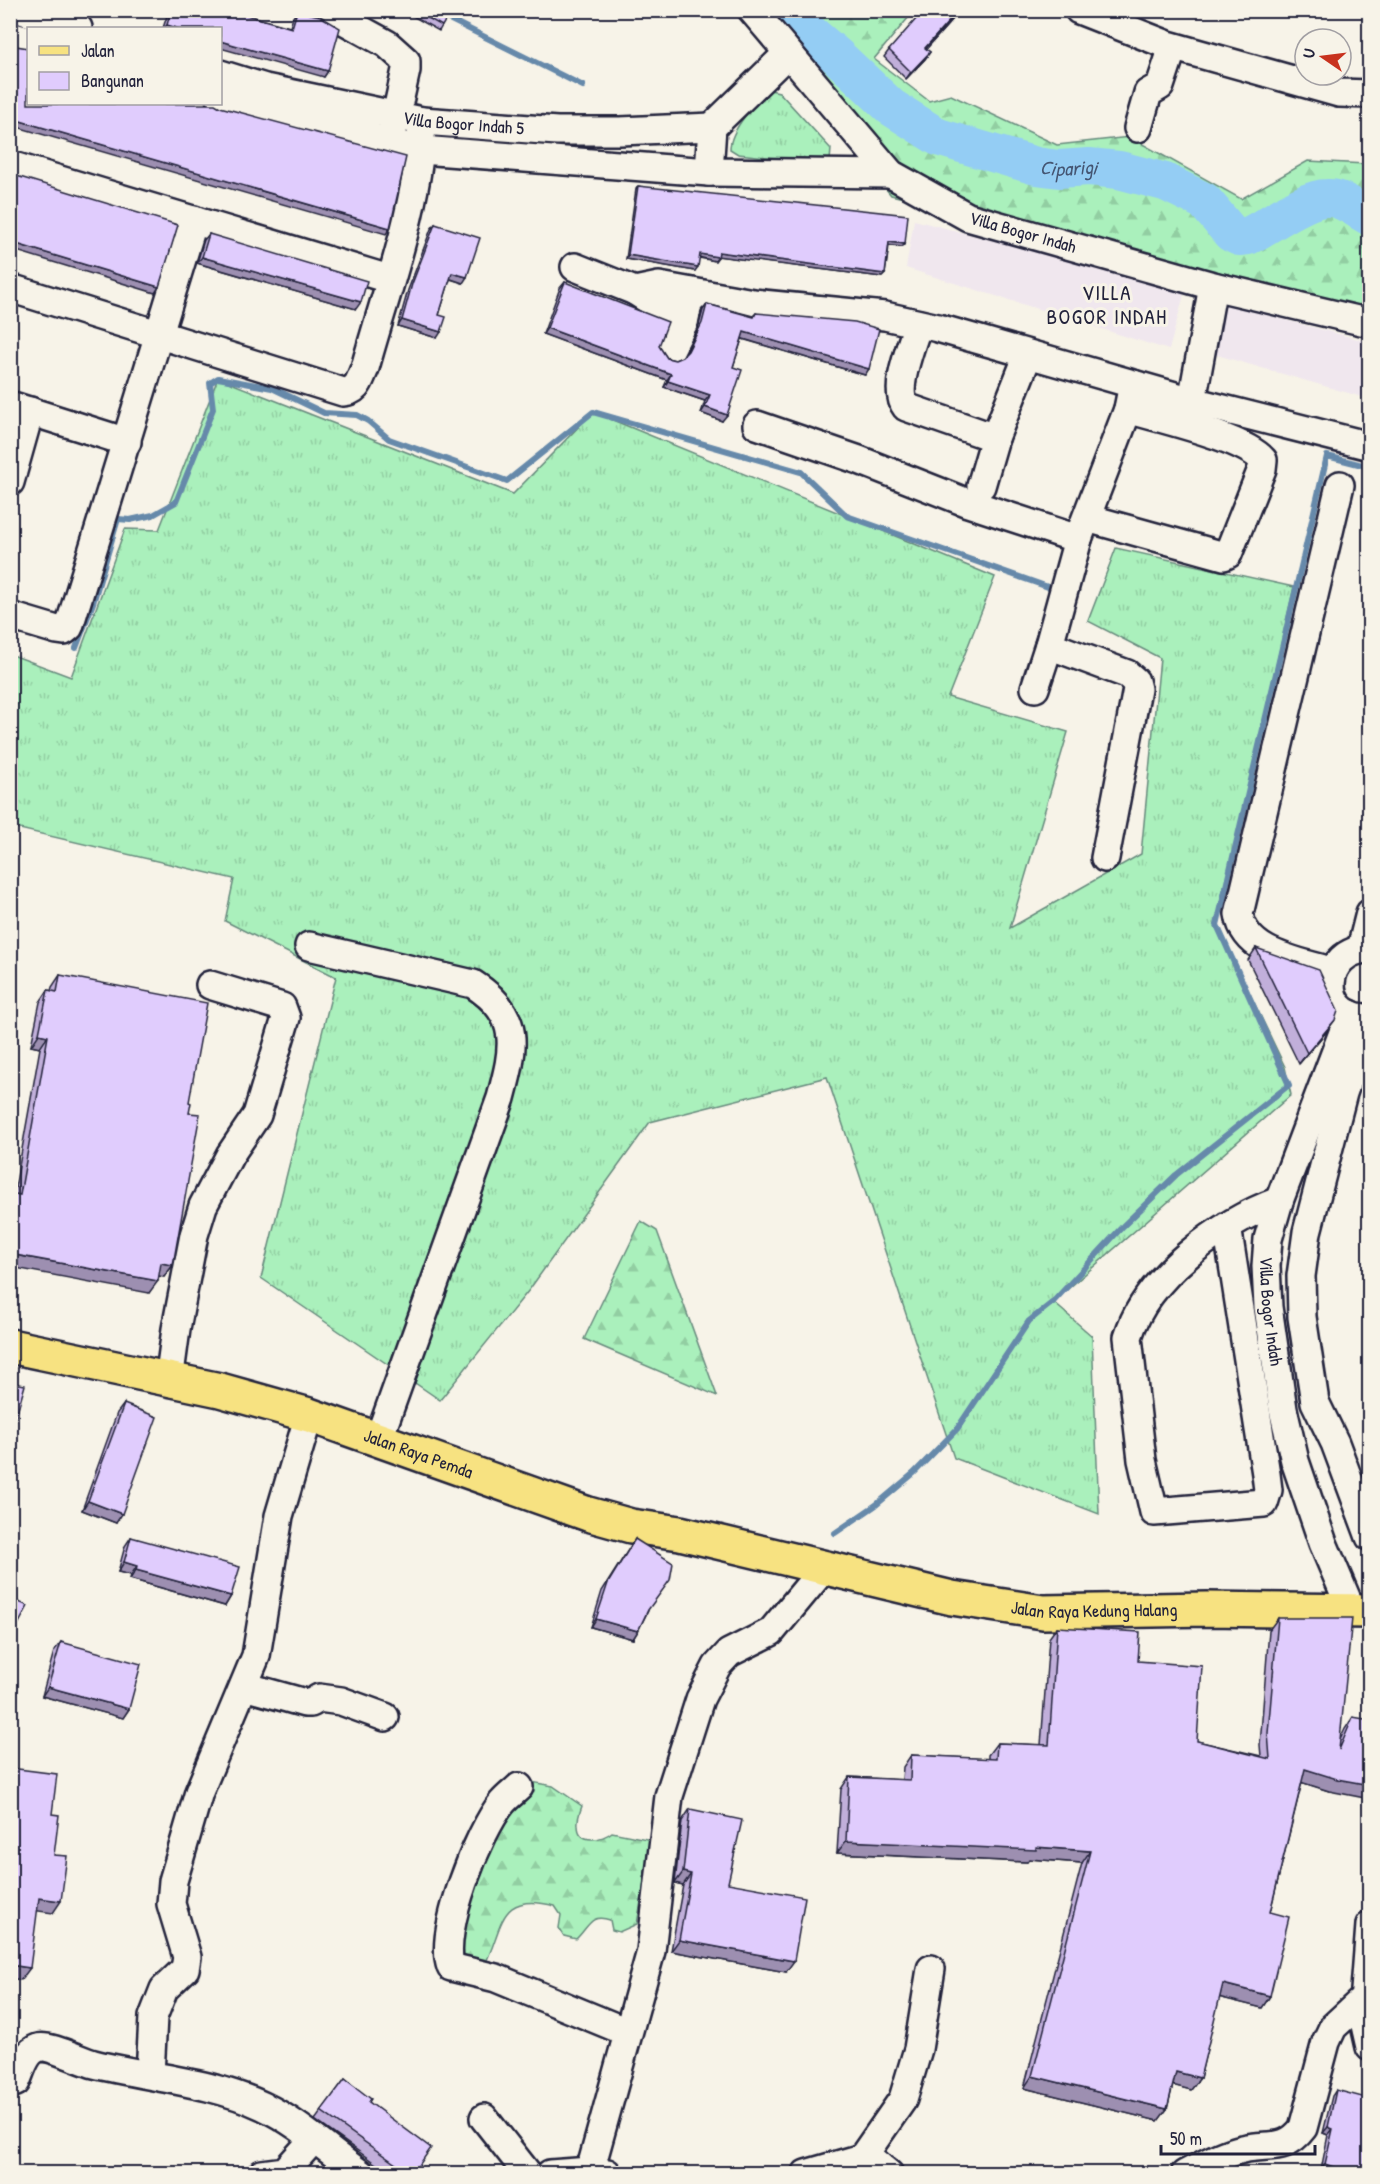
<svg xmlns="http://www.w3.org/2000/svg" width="1380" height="2184" viewBox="0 0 1380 2184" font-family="'Patrick Hand',sans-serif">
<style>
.built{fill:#f0e7ee}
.grass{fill:url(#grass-tufts);stroke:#66897c;stroke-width:1.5}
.forest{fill:url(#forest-firs);stroke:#66897c;stroke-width:1.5}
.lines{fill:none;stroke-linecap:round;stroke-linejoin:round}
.stream{stroke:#6689aa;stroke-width:6}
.river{stroke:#94cdf4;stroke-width:38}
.minor-casing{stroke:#22223b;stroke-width:32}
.major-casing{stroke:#22223b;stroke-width:38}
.minor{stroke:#f7f3e8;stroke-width:27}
.major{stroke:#f7e281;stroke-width:33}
.wall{fill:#c1afda;stroke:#22223b;stroke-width:1.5}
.shaded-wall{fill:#9d8fb1;stroke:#22223b;stroke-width:1.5}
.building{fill:#e0ccfd;stroke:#22223b;stroke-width:1.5}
.labels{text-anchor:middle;stroke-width:6;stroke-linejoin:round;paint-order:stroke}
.street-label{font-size:18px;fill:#22223b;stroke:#f7f3e8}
.water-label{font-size:20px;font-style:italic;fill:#445572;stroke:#f7f3e8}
.quarter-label{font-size:21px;letter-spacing:1.5px;fill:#22223b;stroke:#f7f3e8}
</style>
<defs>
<pattern id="grass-tufts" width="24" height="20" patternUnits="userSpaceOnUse" patternTransform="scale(1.5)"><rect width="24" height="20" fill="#aaf0bc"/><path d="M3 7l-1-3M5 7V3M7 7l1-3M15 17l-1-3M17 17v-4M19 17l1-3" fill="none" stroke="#92cea2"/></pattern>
<pattern id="forest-firs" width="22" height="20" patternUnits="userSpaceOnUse" patternTransform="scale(1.5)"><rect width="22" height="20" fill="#aaf0bc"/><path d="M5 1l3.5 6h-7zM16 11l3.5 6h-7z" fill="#92cea2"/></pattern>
</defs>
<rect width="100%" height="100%" fill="#f7f3e8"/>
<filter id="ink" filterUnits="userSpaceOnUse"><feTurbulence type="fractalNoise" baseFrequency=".0167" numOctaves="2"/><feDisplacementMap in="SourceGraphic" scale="12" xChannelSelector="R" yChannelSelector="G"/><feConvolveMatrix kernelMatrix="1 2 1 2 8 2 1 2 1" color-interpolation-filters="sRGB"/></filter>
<g filter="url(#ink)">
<!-- built -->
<g class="built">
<path d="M914,220L1185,291L1169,350L906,268Z"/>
<path d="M1217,302L1369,342V399L1210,353Z"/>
</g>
<!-- grass -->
<g class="grass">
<path d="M770,90L779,92L831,149L830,161L822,163L738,154L730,149C730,130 756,101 770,90Z"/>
<path d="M428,134L551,143L553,145L551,147L430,139Z"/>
<path d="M218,378L513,494L593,412L995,577L948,697L1068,732L1010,928L1141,854L1160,658L1088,621L1116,548L1294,587L1217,925L1285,1067L1291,1095L1053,1302L1092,1336L1099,1514L954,1458L827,1077L650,1122L529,1290L440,1400L261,1278L336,977L225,921L234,879L11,827L10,654L71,677L125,529L159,530Z"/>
</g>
<!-- forest -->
<g class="forest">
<path d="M735,11H914L874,59L929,101L951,95L1057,145L1130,137L1241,199L1308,161L1366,164L1370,166L1369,309L891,195Z"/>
<path d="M641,1221L657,1231L717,1396L584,1339Z"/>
<path d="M531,1782L553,1786L582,1806C580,1812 577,1819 578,1825C578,1845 603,1840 612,1832L652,1840L637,1924L619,1932L612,1930L610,1920C590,1913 589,1927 576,1939L564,1936L559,1928L561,1915L555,1906C496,1890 504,1929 484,1966L464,1972L455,1938L500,1808Z"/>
</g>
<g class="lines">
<!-- stream -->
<g class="stream">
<path d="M431,10L583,86"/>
<path d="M76,648L93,603L118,519L130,520L153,515L176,502L213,409L210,383L218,378L272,388L324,413L357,415L368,421L389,439L507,481L593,412L801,472L847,516L1048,587"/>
<path d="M835,1533L876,1505L914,1473L957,1429L1029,1321L1053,1302L1123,1226L1176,1175L1289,1085L1217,925L1327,456L1370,467"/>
</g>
<!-- river -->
<path class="river" id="s1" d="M783,10L838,57L891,107L938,137L1036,166L1059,169L1089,167L1119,170L1165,182L1204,201L1231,233L1239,237L1248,236C1269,226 1304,198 1327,198C1342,197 1357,210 1370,217"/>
<defs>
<g id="minor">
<path d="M21,10L78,28"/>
<path d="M325,10L387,44L406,61V70L392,134"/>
<path id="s2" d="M752,10L891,174L968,217L1213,286L1370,323"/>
<path d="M1079,10L1168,45L1339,93L1370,94"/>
<path d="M10,36L28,41"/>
<path id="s3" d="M220,74L265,88L422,121L557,131H620L712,127"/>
<path d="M220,98L421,150L709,172L891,174"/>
<path d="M1138,128L1148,93L1160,86L1173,47"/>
<path d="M10,165L389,279"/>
<path d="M709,172L712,127L787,54"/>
<path d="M575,267L635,291L659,286L753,303L885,316L938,328L1192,401L1370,446"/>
<path d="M10,288L343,392C358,391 359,381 365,368C387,288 419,205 422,121"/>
<path d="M635,291L684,322"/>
<path d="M918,324C912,345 892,389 906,407L995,438L1028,355"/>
<path d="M670,350L684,322L691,292"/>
<path d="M1192,401L1213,286"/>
<path d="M10,405L127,442"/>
<path d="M757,425L859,460L968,503L1078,539"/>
<path d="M10,482L30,411"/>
<path d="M981,486L995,438"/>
<path d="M1087,518L1224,556L1228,554L1262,469L1263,460C1243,437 1160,419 1128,409"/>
<path d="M10,616L57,630L64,631L69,627L194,220"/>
<path d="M1035,688L1049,645"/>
<path d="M1105,858L1137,689L1135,681L1127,674L1049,645L1078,539L1128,409L1133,384"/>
<path d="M309,946L473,984C523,1016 514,1049 501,1098L379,1438"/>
<path d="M1361,949L1370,913"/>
<path d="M1333,972C1300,961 1245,955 1239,914L1340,485"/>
<path id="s4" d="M1350,1014L1279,1201L1268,1239L1266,1266L1268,1307L1283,1409L1295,1461L1323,1543L1351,1609"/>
<path d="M1365,1018C1318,1016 1320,949 1370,949"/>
<path d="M1369,1018L1343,1093L1307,1232L1301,1276L1302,1317L1315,1402L1335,1443L1370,1537"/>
<path d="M1227,1226L1266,1474L1268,1490L1264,1503L1154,1512L1142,1460L1128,1337C1147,1276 1221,1222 1279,1201"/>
<path d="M169,1381L176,1329L194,1235L203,1206L230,1155L257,1115L286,1018L282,1007L210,985"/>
<path d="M244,1686L305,1703H311L319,1698L341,1701L385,1717"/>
<path d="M519,1787C514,1792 507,1797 502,1803C479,1831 438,1932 451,1967L496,1978L627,2032"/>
<path d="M1370,1925L1363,2016L1370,2047"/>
<path d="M150,2074L153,2017L164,1989L185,1969L187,1957L171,1904L173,1881L199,1792L256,1656L279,1516L309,1415"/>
<path d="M10,2084L16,2082C21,2071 25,2052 38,2048C48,2044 82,2061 94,2064C151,2078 210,2081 263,2106C299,2123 328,2151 361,2174"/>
<path d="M484,2118L528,2174"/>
<path d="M862,2158L903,2099L918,2049L931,1969"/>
<path d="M590,2171L651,1951L669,1796L700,1699L717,1666L729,1653L771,1632L824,1568"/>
<path d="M262,2174L285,2171L313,2140"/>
<path d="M550,2174L590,2171L607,2173"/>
<path d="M806,2174L862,2158L871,2159L889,2174"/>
<path d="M1185,2174C1203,2165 1223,2153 1243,2149C1269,2143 1285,2152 1303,2128L1326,2042L1333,2027L1359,2003L1370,2000"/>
</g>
<g id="major">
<path id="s5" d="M10,1346L220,1390L309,1415L588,1514L631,1526L680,1533L952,1598L1043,1612L1207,1609L1370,1611"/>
</g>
</defs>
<!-- minor casing -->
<use href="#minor" class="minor-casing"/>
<!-- major casing -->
<use href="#major" class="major-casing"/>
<!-- minor -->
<use href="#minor" class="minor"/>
<!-- major -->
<use href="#major" class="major"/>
</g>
<!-- wall -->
<g class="wall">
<path d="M149,10H229L290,27L293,17L297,11L328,71L324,77L220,28H163L167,16Z"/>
<path d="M402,10H451L439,31Z"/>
<path d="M961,10L926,49L930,52L925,59L906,79L884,57L889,50Z"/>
<path d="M638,186L902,247L889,246L885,274L882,277L718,256L715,261L699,258L695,271L626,259L636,189Z"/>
<path d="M435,224L463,283L450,279L439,315L437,338L398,326L408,290L431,229Z"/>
<path d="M209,234L356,309L197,263L204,240Z"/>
<path d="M565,282L659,346L667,358L675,360L682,357L686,354L698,329L703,310L707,304L753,316L756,313L865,375L742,339L733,367L722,421L701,413L705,401L664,387L667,380L543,334L560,288Z"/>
<path d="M1256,948L1326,1032L1299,1064L1248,960Z"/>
<path d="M60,975L189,1102V1113L173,1265L164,1277L159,1276L149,1293L14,1194L40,1048L31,1046L40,1002L48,990L51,991L52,987Z"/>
<path d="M124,1404L116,1523L82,1510L117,1413Z"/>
<path d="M131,1537L231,1596L225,1606L130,1579L131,1575L118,1572L125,1546Z"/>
<path d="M635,1539L648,1611L638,1631L633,1639L591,1627L602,1591Z"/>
<path d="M1278,1618L1339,1742L1345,1729L1353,1717L1329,1791L1302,1782L1270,1912V1996L1262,2008L1219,1997L1200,2078L1191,2090L1173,2085L1167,2109L1158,2121L1024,2088L1082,1863L1029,1859L1027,1862L837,1853L841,1789L849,1777L902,1780L903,1767L911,1755L988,1759V1755L997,1743L1041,1745L1049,1638L1057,1627L1138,1661L1197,1741L1261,1756L1260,1745L1269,1630Z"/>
<path d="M61,1642L129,1709L123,1718L42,1696L54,1651Z"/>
<path d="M1370,1675V1693L1363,1690Z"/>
<path d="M690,1809L728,1883L786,1972L671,1951L683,1885L675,1883L682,1821Z"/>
<path d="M345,2079L369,2102L413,2174H390L315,2120Z"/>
<path d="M1336,2090L1367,2153V2174H1331L1321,2170L1328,2135L1323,2133L1332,2096Z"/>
</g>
<!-- shaded-wall -->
<g class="shaded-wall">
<path d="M149,10H170L167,16Z"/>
<path d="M959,10H961L921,55L925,48Z"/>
<path d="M167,25L177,28H164Z"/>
<path d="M220,41L328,71L324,77L220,48Z"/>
<path d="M930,52L925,59L906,79L911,72Z"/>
<path d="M10,118L390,228L386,234L10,125Z"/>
<path d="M10,242L159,287L155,293L10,249Z"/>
<path d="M889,242L905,244L902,247L887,245Z"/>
<path d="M719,252L885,274L882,277L716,256Z"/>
<path d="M700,254L718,257L715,261L698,257Z"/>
<path d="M628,255L698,267L695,271L626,259Z"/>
<path d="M202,257L361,302L356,309L197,263Z"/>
<path d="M452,273L467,277L463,283L448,278Z"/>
<path d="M402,320L441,332L437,338L398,326Z"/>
<path d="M547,328L671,374L667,380L543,334Z"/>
<path d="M744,332L869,369L865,375L740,338Z"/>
<path d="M668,381L710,395L705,401L664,387Z"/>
<path d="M705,407L727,415L722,421L701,413Z"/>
<path d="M1335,1020L1326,1032L1299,1064L1307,1053Z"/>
<path d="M39,1034L48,1036L40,1048L31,1046Z"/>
<path d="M10,1254L158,1281L149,1293L10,1267Z"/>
<path d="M161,1263L173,1265L164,1277L153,1275Z"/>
<path d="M88,1501L122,1514L116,1523L82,1510Z"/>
<path d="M124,1562L137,1566L131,1575L118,1572Z"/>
<path d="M136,1570L231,1596L225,1606L130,1579Z"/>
<path d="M596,1619L638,1631L633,1639L591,1627Z"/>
<path d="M48,1687L129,1709L123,1718L42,1696Z"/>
<path d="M1305,1769L1370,1785V1799L1329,1791L1297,1781Z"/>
<path d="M846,1841L1036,1847L1090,1851L1082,1863L1029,1859L1027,1862L837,1853Z"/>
<path d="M683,1872L691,1874L683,1885L675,1883Z"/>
<path d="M39,1898L61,1901L53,1913L31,1910Z"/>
<path d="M679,1940L794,1961L786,1972L671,1951Z"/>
<path d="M10,1965L30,1968L21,1980L10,1978Z"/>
<path d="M1223,1984L1270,1996L1262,2008L1214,1996Z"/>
<path d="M1176,2072L1200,2078L1191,2090L1168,2084Z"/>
<path d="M1032,2076L1167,2109L1158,2121L1024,2088Z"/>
<path d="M1328,2127L1333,2129L1328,2135L1323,2133Z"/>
<path d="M1325,2164L1353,2174H1331L1321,2170Z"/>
</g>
<!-- building -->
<g class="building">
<path d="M171,10H229L292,28L297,11L320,16L340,28L328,71L220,41V28H177L167,25Z"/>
<path d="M414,10H451L442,26Z"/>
<path d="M924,10H959L925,48L930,52L911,72L889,50Z"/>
<path d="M10,45L28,48V104H215L220,107L406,157L390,228L10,118Z"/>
<path d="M10,174L178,225L159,287L10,242Z"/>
<path d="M638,186L908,215L905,244L889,242L885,274L719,252L718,257L700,254L698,267L628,255Z"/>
<path d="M435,224L480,238L467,277L452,273L439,315L446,317L441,332L402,320L412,284Z"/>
<path d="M209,234L367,281L361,302L202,257Z"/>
<path d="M565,282L668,322L659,346L667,358L675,360L682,357L688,351L702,323L707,304L754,317L756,313L855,322L879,329L869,369L744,332L733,367L742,370L727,415L705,407L710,395L668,381L671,374L547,328Z"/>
<path d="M1256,948L1319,970L1338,1011L1335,1020L1307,1053Z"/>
<path d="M60,975L207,1003L189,1102L191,1103L189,1113L200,1114L173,1265L161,1263L158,1281L10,1254V1193L20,1195L48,1036L39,1034L48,990L57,992Z"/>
<path d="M10,1382L25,1385L11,1434H10Z"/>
<path d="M124,1404L157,1417L122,1514L88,1501Z"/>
<path d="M131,1537L240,1567L231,1596L136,1570L137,1566L124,1562Z"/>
<path d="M635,1539L673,1563L670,1580L648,1610L638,1631L596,1619L608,1583Z"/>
<path d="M10,1598L28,1606L10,1640Z"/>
<path d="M1278,1618H1352L1339,1750L1353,1717L1370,1720V1785L1337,1779L1305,1769L1270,1912L1289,1917L1270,1996L1223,1984L1200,2078L1176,2072L1167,2109L1032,2076L1090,1851L1036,1847V1850L846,1841L849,1777L910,1780L911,1755L996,1759L997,1743L1049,1745L1057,1627L1140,1632L1138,1661L1202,1666L1197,1741L1270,1759L1268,1733Z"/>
<path d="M61,1642L141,1664L129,1709L48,1687Z"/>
<path d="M10,1768L57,1774L52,1814L59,1815L54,1855L67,1856L61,1901L39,1898L30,1968L10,1965Z"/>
<path d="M690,1809L742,1820L728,1883L805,1897L794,1961L679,1940L691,1874L683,1872Z"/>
<path d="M345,2079L371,2099L369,2102L431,2148L413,2174H410L321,2111Z"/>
<path d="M1336,2090L1370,2099V2146L1367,2153H1370V2161L1367,2174H1353L1325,2164L1333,2129L1328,2127Z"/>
</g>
</g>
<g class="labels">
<!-- street labels -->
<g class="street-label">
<text dy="6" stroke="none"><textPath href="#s3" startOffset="249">Villa Bogor Indah 5</textPath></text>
<text dy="6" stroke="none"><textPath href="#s2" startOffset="360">Villa Bogor Indah</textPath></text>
<text dy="6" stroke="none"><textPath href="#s4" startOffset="312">Villa Bogor Indah</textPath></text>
<text dy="6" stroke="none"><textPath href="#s5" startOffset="423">Jalan Raya Pemda</textPath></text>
<text dy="6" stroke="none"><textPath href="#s5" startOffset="1120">Jalan Raya Kedung Halang</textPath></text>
</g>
<!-- water labels -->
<g class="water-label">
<text dy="7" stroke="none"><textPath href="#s1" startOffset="336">Ciparigi</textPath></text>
</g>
<!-- quarter labels -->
<g class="quarter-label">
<text x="1107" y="300">VILLA<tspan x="1107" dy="24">BOGOR INDAH</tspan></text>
</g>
</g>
<!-- margin -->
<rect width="1380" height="2184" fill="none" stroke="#f7f3e8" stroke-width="36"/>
<rect x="18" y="18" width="1344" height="2148" fill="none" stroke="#22223b" stroke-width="2" filter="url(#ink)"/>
<!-- legend -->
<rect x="27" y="27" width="195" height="78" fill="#f7f3e8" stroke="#a29fa3" stroke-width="1.5"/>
<rect x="39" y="46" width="30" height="9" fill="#f7e281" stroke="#a29fa3" stroke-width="1.5"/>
<text x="81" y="57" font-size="18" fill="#22223b">Jalan</text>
<rect x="39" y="72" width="30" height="18" fill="#e0ccfd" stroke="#a29fa3" stroke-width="1.5"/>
<text x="81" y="87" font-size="18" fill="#22223b">Bangunan</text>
<!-- north arrow -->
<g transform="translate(1323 57) rotate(284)"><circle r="28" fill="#f7f3e8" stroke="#a29fa3" stroke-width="1.5"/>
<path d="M0-4.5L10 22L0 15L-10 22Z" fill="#c8321e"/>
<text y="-9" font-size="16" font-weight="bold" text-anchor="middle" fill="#22223b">U</text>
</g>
<!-- scale -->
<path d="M1161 2145v9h154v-9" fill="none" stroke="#22223b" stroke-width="3"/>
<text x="1170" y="2145" font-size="18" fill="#22223b" stroke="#f7f3e8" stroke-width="4.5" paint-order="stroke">50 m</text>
</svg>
